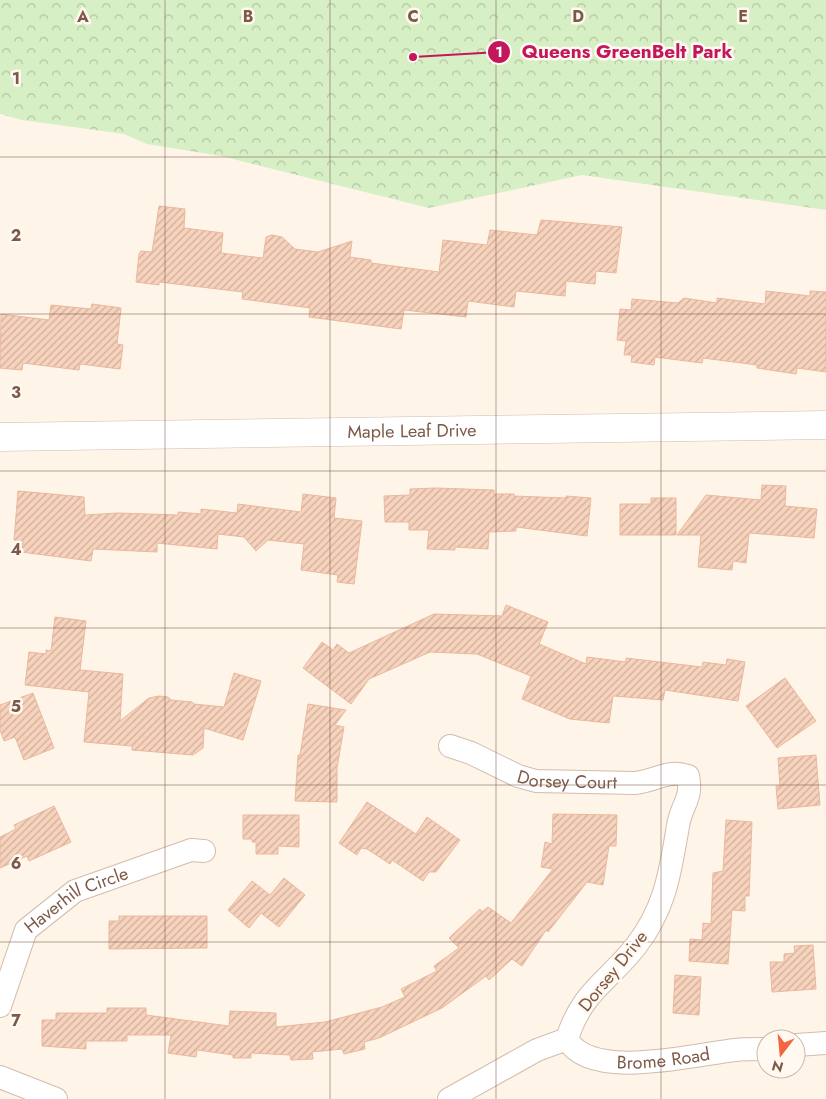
<svg xmlns="http://www.w3.org/2000/svg" width="826" height="1099" viewBox="0 0 826 1099" font-family="Jost,sans-serif">
<style>
.forest{fill:url(#forest-crowns)}
.building{fill:url(#building-hatch);stroke:#ecb89b}
.lines{fill:none;stroke-linecap:round;stroke-linejoin:round}
.minor-casing{stroke:#d3bcac;stroke-width:24}
.tertiary-casing{stroke:#d3bcac;stroke-width:29}
.minor{stroke:#fff;stroke-width:22}
.tertiary{stroke:#fff;stroke-width:28}
.grid{fill:none;stroke:#7d5a48;stroke-width:1;stroke-opacity:0.55}
.labels{text-anchor:middle;stroke-width:5;stroke-linejoin:round;paint-order:stroke}
.street-label{font-size:18px;fill:#7d5a48;stroke:#fff9f1}
.grid-label{font-size:16px;text-anchor:middle;font-weight:bold;fill:#7d5a48;stroke:#fff9f1;stroke-width:5;stroke-linejoin:round;paint-order:stroke}
.leader{fill:none;stroke:#c2185b;stroke-width:2}
.callout-dot{fill:#c2185b;stroke:#fff9f1;stroke-width:2}
.mark-label{font-size:15px;text-anchor:middle;font-weight:bold;fill:#fff}
.callout-label{font-size:19px;text-anchor:middle;font-weight:bold;fill:#c2185b;stroke:#fff9f1;stroke-width:5;stroke-linejoin:round;paint-order:stroke}
</style>
<defs>
<pattern id="forest-crowns" width="20" height="18" patternUnits="userSpaceOnUse" patternTransform="scale(1.25)"><rect width="20" height="18" fill="#d6efc4"/><path d="M2 6a3 3 0 1 1 6 0M12 15a3 3 0 1 1 6 0" fill="none" stroke="#b3c5a1"/></pattern>
<pattern id="building-hatch" width="6" height="6" patternUnits="userSpaceOnUse" patternTransform="scale(1.25)"><rect width="6" height="6" fill="#f7d3bd"/><path d="M-1 1l2-2M0 6l6-6M5 7l2-2" fill="none" stroke="#cdae9c"/></pattern>
</defs>
<rect width="100%" height="100%" fill="#fef5e8"/>
<!-- forest -->
<path class="forest" d="M0,0H826V210L582,175L429,208L221,156L147,144L124,134L22,120L0,114Z"/>
<!-- building -->
<g class="building">
<path d="M159,206L185,209L184,228L223,233L221,253L263,258L266,237L272,235L282,237L295,249L318,252L352,241L350,257L371,260V263L439,272L443,240L487,245L490,230L537,235L541,220L622,227L616,273L596,271L595,284L566,281L565,296L516,291L514,307L468,301L466,317L404,310L401,329L309,317L310,308L242,299L243,292L159,282V285L136,282L139,254L141,251L152,252Z"/>
<path d="M766,291L810,296V291L826,292V372L797,368L796,374L757,368V365L703,358L702,363L655,357L654,365L631,362L632,355H624L626,341L617,340L620,309L631,310L632,299L678,303L684,298L717,303V298L765,304Z"/>
<path d="M92,304L121,308L117,344L123,345L120,369L80,364L79,370L23,363L22,370L0,368L1,314L49,320L51,305L91,309Z"/>
<path d="M762,485L786,486L785,506L817,509L814,538L749,533L746,563L733,561L732,570L698,567L701,535H677L706,495L761,500Z"/>
<path d="M436,488L494,490V494H514V496L566,498V496L591,498L587,536L516,527V531L489,532L488,549L455,547V550L427,549L429,530H409V522H385L384,496L410,495V489Z"/>
<path d="M18,491L84,497L85,515L118,513L178,515V512L201,514V509L237,513L238,504L301,512L303,494L336,498L334,518L362,521L354,584L337,582L338,575L301,570L304,544L268,540L256,551L244,537L218,534L217,549L157,543V552L93,549L91,561L21,552L23,541L14,540Z"/>
<path d="M651,498H676V535H620V504H651Z"/>
<path d="M506,605L548,622L539,644L586,664L587,657L626,662V658L702,667L703,662L726,665L727,659L745,662L738,701L665,690L663,700L613,696L609,723L570,719L522,699L531,676L477,654L430,652L369,679L351,704L303,668L322,642L333,650L337,644L349,653L434,614L502,616Z"/>
<path d="M55,617L86,621L80,670L123,674L120,721L149,698L159,696L168,697L171,700L192,702L194,704L224,707L234,673L261,681L243,740L204,728L203,748L193,755L132,750V746L84,742L89,692L25,685L29,652L46,654V650L51,651Z"/>
<path d="M785,678L816,721L777,748L746,706Z"/>
<path d="M33,693L54,748L24,760L15,737L4,741L0,730V705Z"/>
<path d="M308,704L346,710L335,725L344,727L337,768V802L295,801L298,755H300Z"/>
<path d="M816,755L820,805L778,809L776,786H780L778,758Z"/>
<path d="M367,802L416,834L427,817L460,840L436,872H429L423,881L392,860L390,864L367,849L361,848L357,855L339,843Z"/>
<path d="M54,806L71,842L29,861L27,856L0,868V837L16,829L14,825Z"/>
<path d="M553,814L617,815L616,846H609L603,885L587,882L548,932L546,930L522,966L512,959L489,980L486,976L442,1008L379,1038L364,1042L365,1049L344,1054L342,1049L312,1052L313,1059L291,1060L290,1055L251,1053V1058H233V1055L197,1050L196,1057L168,1053L171,1035H127V1041H86V1049L42,1046V1020H56V1013H107V1008H146V1015L229,1026L230,1011L276,1013V1027L325,1022L382,1007L405,997L401,989L437,971L434,966L459,948L449,938L480,909L482,912L488,907L511,923L553,869L541,867L545,842L552,844Z"/>
<path d="M243,815H299V847L278,846V854H256V842H252V839H243Z"/>
<path d="M726,820L752,822L749,896H745V911L732,910L728,964L689,961L690,939L702,940L703,923L711,924L713,873L723,871Z"/>
<path d="M284,878L305,895L279,927L261,913L249,928L228,910L252,881L270,895Z"/>
<path d="M119,916H207V948L109,949V921H119Z"/>
<path d="M813,945L816,989L772,992L770,962H784V954L795,953L794,946Z"/>
<path d="M675,975L701,977L699,1015L673,1013Z"/>
</g>
<g class="lines">
<defs>
<g id="minor">
<path id="s1" d="M450,746L471,753L518,776L536,781L635,783C657,781 666,769 688,776C693,799 681,805 678,826C670,872 666,907 636,946C608,982 582,991 567,1039"/>
<path id="s2" d="M0,1006L26,930L75,891L191,850L204,851"/>
<path id="s3" d="M567,1039C590,1082 697,1054 735,1050C745,1049 756,1049 766,1049"/>
<path d="M796,1045L826,1043"/>
<path d="M0,1077L56,1099"/>
<path d="M449,1099L537,1050L567,1039"/>
</g>
<g id="tertiary">
<path id="s4" d="M0,437L826,425"/>
</g>
</defs>
<!-- minor casing -->
<use href="#minor" class="minor-casing"/>
<!-- tertiary casing -->
<use href="#tertiary" class="tertiary-casing"/>
<!-- minor -->
<use href="#minor" class="minor"/>
<!-- tertiary -->
<use href="#tertiary" class="tertiary"/>
</g>
<!-- grid -->
<path class="grid" d="M165,0V1099M330,0V1099M496,0V1099M661,0V1099M0,157H826M0,314H826M0,471H826M0,628H826M0,785H826M0,942H826"/>
<g class="labels">
<!-- street labels -->
<g class="street-label">
<text dy="6" stroke="none"><textPath href="#s4" startOffset="412">Maple Leaf Drive</textPath></text>
<text dy="6" stroke="none"><textPath href="#s1" startOffset="124">Dorsey Court</textPath></text>
<text dy="6" stroke="none"><textPath href="#s2" startOffset="140">Haverhill Circle</textPath></text>
<text transform="translate(613 971) rotate(-51)" y="6">Dorsey Drive</text>
<text dy="6" stroke="none"><textPath href="#s3" startOffset="104">Brome Road</textPath></text>
</g>
</g>
<g class="grid-label">
<text x="83" y="22">A</text>
<text x="248" y="22">B</text>
<text x="413" y="22">C</text>
<text x="578" y="22">D</text>
<text x="743" y="22">E</text>
<text x="16" y="84">1</text>
<text x="16" y="241">2</text>
<text x="16" y="398">3</text>
<text x="16" y="555">4</text>
<text x="16" y="712">5</text>
<text x="16" y="869">6</text>
<text x="16" y="1026">7</text>
</g>
<!-- callouts -->
<path class="leader" d="M413 57L499 52"/>
<g class="callout-dot">
<circle cx="413" cy="57" r="5"/>
<circle cx="499" cy="52" r="12"/>
</g>
<g class="mark-label">
<text x="499" y="57">1</text>
</g>
<g class="callout-label">
<text x="627" y="58">Queens GreenBelt Park</text>
</g>
<!-- north arrow -->
<g transform="translate(781 1054) rotate(196)"><circle r="24" fill="#fff9f1" stroke="#cbb9ad"/>
<path d="M0-4L9 19L0 12L-9 19Z" fill="#f46641"/>
<text y="-8" font-size="14" font-weight="bold" text-anchor="middle" fill="#7d5a48">N</text>
</g>
</svg>
